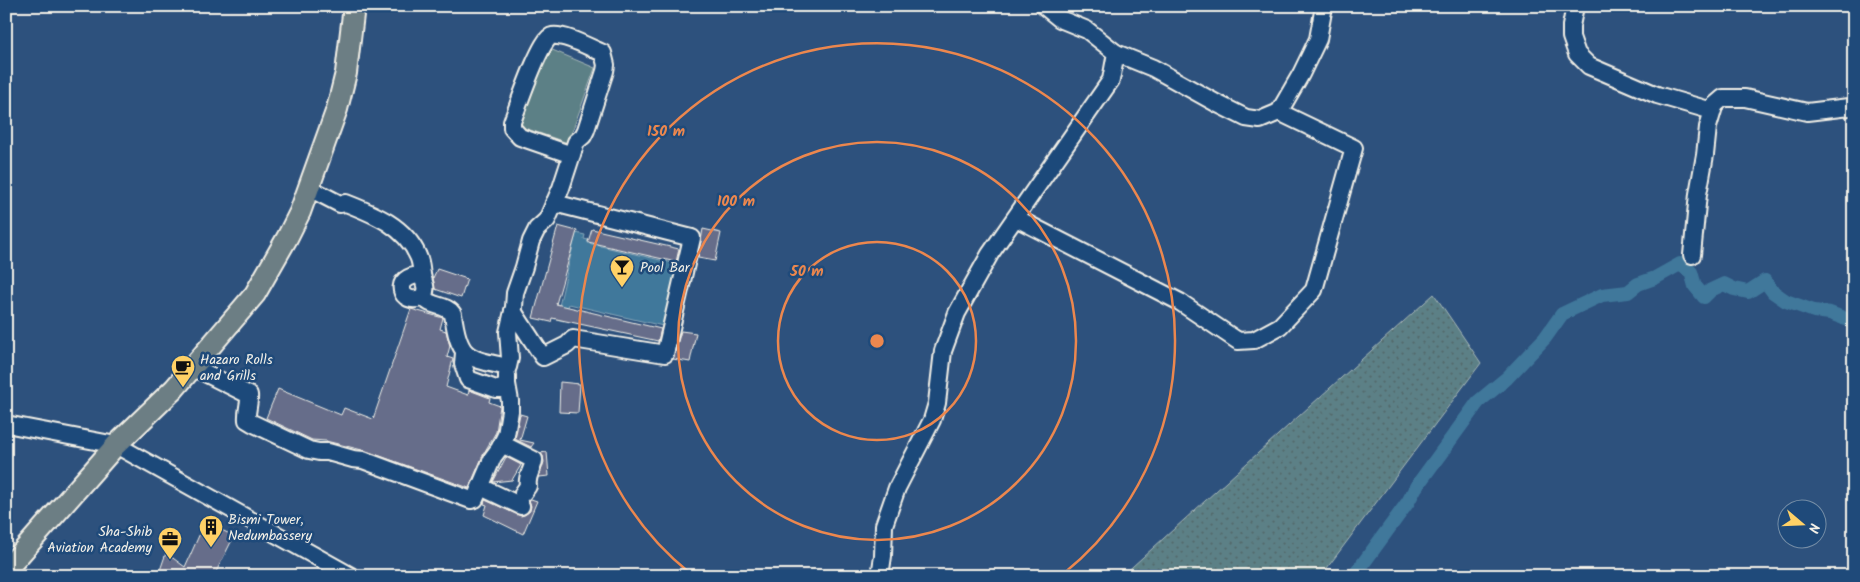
<svg xmlns="http://www.w3.org/2000/svg" width="1860" height="582" viewBox="0 0 1860 582" font-family="Kalam,sans-serif">
<style>
.grass{fill:url(#grass-dots);stroke:#a8b8b7}
.park{fill:#5c8086;stroke:#a8b8b7}
.water{fill:#40789b;stroke:#88a8ba}
.lines{fill:none;stroke-linecap:round;stroke-linejoin:round}
.canal{stroke:#40789b;stroke-width:14}
.building{fill:#666d8a;stroke:#f4f1e8}
.minor-casing{stroke:#f4f1e8;stroke-width:20}
.major-casing{stroke:#f4f1e8;stroke-width:24}
.minor{stroke:#1f4a7a;stroke-width:16}
.major{stroke:#6c7e84;stroke-width:20}
.ring{fill:none;stroke:#ec874e;stroke-width:2.5}
.labels{text-anchor:middle;stroke-width:5;stroke-linejoin:round;paint-order:stroke}
.poi-label{font-size:14px;fill:#f4f1e8;stroke:#1f4a7a;text-anchor:start}
.centre{fill:#ec874e;stroke:#1f4a7a;stroke-width:2.5}
.ring-label{font-size:15px;text-anchor:middle;font-weight:bold;fill:#ec874e;stroke:#1f4a7a;stroke-width:5;stroke-linejoin:round;paint-order:stroke}
</style>
<defs>
<pattern id="grass-dots" width="8" height="8" patternUnits="userSpaceOnUse" patternTransform="scale(1.25)"><rect width="8" height="8" fill="#5c8086"/><path d="M2 2h.1M6 6h.1" fill="none" stroke="#536769" stroke-width="1.8" stroke-linecap="round"/></pattern>
</defs>
<rect width="100%" height="100%" fill="#2d517d"/>
<filter id="ink" filterUnits="userSpaceOnUse"><feTurbulence type="fractalNoise" baseFrequency=".02" numOctaves="2"/><feDisplacementMap in="SourceGraphic" scale="10" xChannelSelector="R" yChannelSelector="G"/><feConvolveMatrix kernelMatrix="1 2 1 2 8 2 1 2 1" color-interpolation-filters="sRGB"/></filter>
<g filter="url(#ink)">
<!-- grass -->
<path class="grass" d="M1434,294L1481,363L1321,576H1122Z"/>
<!-- park -->
<path class="park" d="M550,49L595,68L568,143L519,126Z"/>
<!-- water -->
<path class="water" d="M576,233L585,235L584,239L588,240V243L677,264L663,326L569,304L564,321L556,319Z"/>
<g class="lines">
<!-- canal -->
<path class="canal" d="M1354,576L1408,502L1416,487L1478,402L1507,378L1545,338L1562,314L1602,295L1628,292L1638,284L1655,278L1680,264L1691,272L1695,286L1704,297L1711,290L1724,284L1734,289L1748,292L1765,281L1773,292L1786,301L1814,311L1830,313L1854,322"/>
</g>
<!-- building -->
<g class="building">
<path d="M558,226L577,231L556,304L661,329L658,341L552,318L551,322L533,318Z"/>
<path d="M592,229L679,249L676,262L588,242Z"/>
<path d="M703,229L721,233L715,261L698,258Z"/>
<path d="M437,269L467,279L461,298L435,289L433,278Z"/>
<path d="M411,309L443,318L440,329L446,331L450,346L447,357L453,359L446,387L468,395L469,390L490,398L489,402L500,406L496,432L484,453L469,488L366,451L326,441L312,440L266,418L278,389L341,415L344,408L373,419Z"/>
<path d="M681,331L696,333L690,362L673,359Z"/>
<path d="M560,382L580,384L578,413L559,412Z"/>
<path d="M520,414L527,416L520,440L534,443L531,447L515,439Z"/>
<path d="M547,452L549,476L539,477L544,462L543,456L540,453Z"/>
<path d="M506,457L521,465L512,480L493,482Z"/>
<path d="M531,499L537,501L523,534L484,515L487,505L484,504L485,500L521,516L526,514L530,511L531,506L529,500Z"/>
<path d="M205,522L234,536L214,576H158L166,553L185,567Z"/>
</g>
<g class="lines">
<defs>
<g id="minor">
<path d="M1575,6L1571,26V37L1577,54L1589,66L1657,95L1709,110L1723,98H1745L1807,112L1849,107"/>
<path d="M1116,53L1153,68L1216,103L1246,118L1260,120L1279,112L1301,74L1318,39L1324,6"/>
<path d="M309,188L340,204L346,203C374,214 405,226 418,256C421,262 421,269 422,275C424,284 428,288 423,297C430,307 446,304 453,314C459,359 467,358 508,367L510,358L508,332L514,307L515,293L524,267L531,241L537,229L547,220L561,188L576,142L583,136L586,130L605,71L606,65L603,53C590,48 566,34 552,36C541,37 517,109 512,122V128L520,137L572,155"/>
<path d="M1016,218L1180,302L1238,341L1254,340L1280,326L1314,290L1354,148L1279,112"/>
<path d="M1692,255L1698,194L1705,155L1708,127L1714,107"/>
<path d="M422,275C390,275 400,308 423,297"/>
<path d="M513,311L543,357L567,345L573,339L665,354L692,238L554,203"/>
<path d="M464,353L463,364L468,379L496,389H501L507,384V375"/>
<path d="M193,367L249,395C250,403 246,411 247,420L252,423L309,450L319,452H328L353,459L363,460L471,500L475,499L493,457L499,449L506,435L510,411V401L507,384"/>
<path d="M6,424L116,445L351,576"/>
<path d="M502,444L534,460C533,470 526,475 528,486L523,493"/>
<path d="M481,487L521,506"/>
<path d="M880,576L883,556L884,525L897,488L932,420L937,403L943,351L957,313L990,254L1111,80L1116,53L1087,30L1060,19L1044,6"/>
</g>
<path id="major" d="M6,570L116,445L174,389L255,294L287,238L300,212L337,109L346,73L354,6"/>
</defs>
<!-- minor casing -->
<use href="#minor" class="minor-casing"/>
<!-- major casing -->
<use href="#major" class="major-casing"/>
<!-- minor -->
<use href="#minor" class="minor"/>
<!-- major -->
<use href="#major" class="major"/>
</g>
</g>
<!-- distance rings -->
<g class="ring">
<circle cx="877" cy="341" r="99"/>
<circle cx="877" cy="341" r="199"/>
<path d="M691 574A298 298 0 1 1 1063 574"/>
</g>
<!-- icons -->
<defs>
<symbol id="bar-pin" viewBox="-11 -11 22 30"><path d="M0 17L-7.5 6A9.5 9.5 0 1 1 7.5 6Z" fill="#ffd166" stroke="#1f4a7a"/><path d="M-6-5H6L.8 .8V4.5H3.5V6h-7V4.5H-.8V.8Z" fill="#111"/></symbol>
<symbol id="cafe-pin" viewBox="-11 -11 22 30"><path d="M0 17L-7.5 6A9.5 9.5 0 1 1 7.5 6Z" fill="#ffd166" stroke="#1f4a7a"/><path d="M-5.5-4.5H6V0H3Q3 3.5 0 3.5H-2.5Q-5.5 3.5-5.5 0ZM3-3.2v2h1.7v-2ZM-6 4.5H4V6H-6Z" fill="#111"/></symbol>
<symbol id="building-pin" viewBox="-11 -11 22 30"><path d="M0 17L-7.5 6A9.5 9.5 0 1 1 7.5 6Z" fill="#ffd166" stroke="#1f4a7a"/><path d="M-4-6H4V6H1V3H-1V6H-4ZM-2.5-4.3h1.7v1.8h-1.7ZM.8-4.3h1.7v1.8H.8ZM-2.5-1h1.7V.8h-1.7ZM.8-1h1.7V.8H.8Z" fill="#111"/></symbol>
<symbol id="office-pin" viewBox="-11 -11 22 30"><path d="M0 17L-7.5 6A9.5 9.5 0 1 1 7.5 6Z" fill="#ffd166" stroke="#1f4a7a"/><path d="M-6-3h4V-5.5h4V-3h4V5H-6ZM-1-4.5V-3h2v-1.5ZM-6 0V1H6V0Z" fill="#111"/></symbol>
</defs>
<g fill-rule="evenodd">
<use href="#bar-pin" x="608" y="253" width="28" height="38"/>
<use href="#cafe-pin" x="169" y="353" width="28" height="38"/>
<use href="#building-pin" x="197" y="513" width="28" height="38"/>
<use href="#office-pin" x="156" y="525" width="28" height="38"/>
</g>
<g class="labels">
<!-- poi labels -->
<g class="poi-label">
<text x="640" y="272">Pool Bar</text>
<text x="200" y="364">Hazaro Rolls<tspan x="200" dy="16">and Grills</tspan></text>
<text x="228" y="524">Bismi Tower,<tspan x="228" dy="16">Nedumbassery</tspan></text>
<text x="152" y="536" text-anchor="end">Sha-Shib<tspan x="152" dy="16">Aviation Academy</tspan></text>
</g>
</g>
<circle cx="877" cy="341" r="8" class="centre"/>
<g class="ring-label">
<text x="666" y="136">150 m</text>
<text x="736" y="206">100 m</text>
<text x="807" y="276">50 m</text>
</g>
<!-- margin -->
<rect width="1860" height="582" fill="none" stroke="#1f4a7a" stroke-width="25"/>
<rect x="12" y="12" width="1835" height="557" fill="none" stroke="#f4f1e8" stroke-width="2" filter="url(#ink)"/>
<!-- north arrow -->
<g transform="translate(1802 524) rotate(109)"><circle r="24" fill="#1f4a7a" stroke="#748da6"/>
<path d="M0-4L9 19L0 12L-9 19Z" fill="#ffd166"/>
<text y="-8" font-size="14" font-weight="bold" text-anchor="middle" fill="#f4f1e8">N</text>
</g>
</svg>
